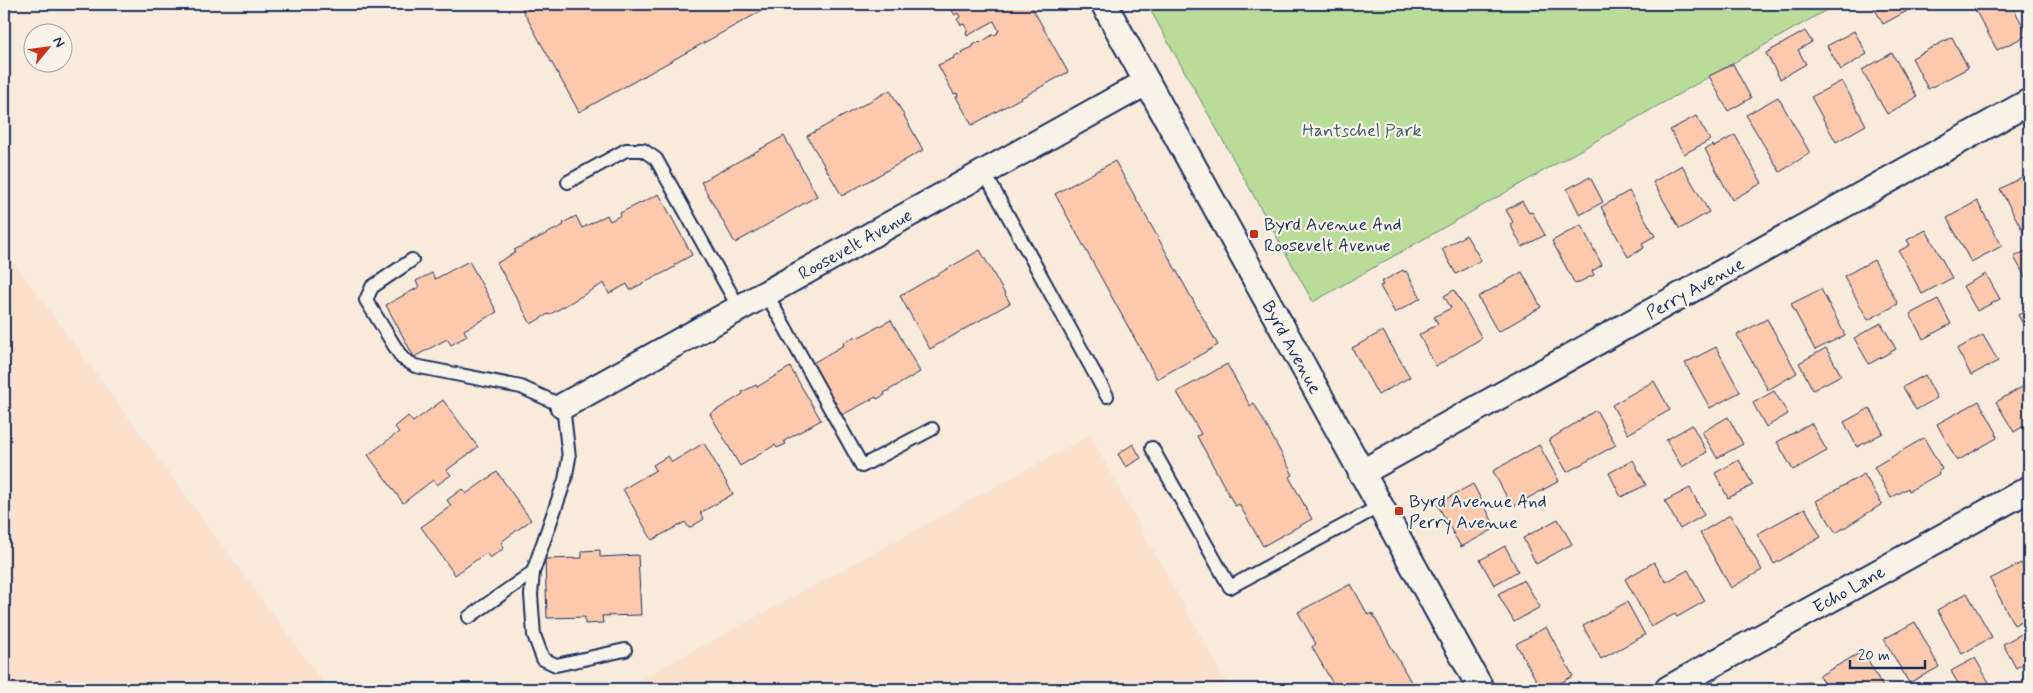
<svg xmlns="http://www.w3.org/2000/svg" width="2033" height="693" viewBox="0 0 2033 693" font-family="Mynerve,sans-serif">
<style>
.built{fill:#fae1ce}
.green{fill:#b9dd98;stroke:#6a867b}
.building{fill:#fdc9ad;stroke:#1b2f5e}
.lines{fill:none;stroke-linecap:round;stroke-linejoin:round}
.lane-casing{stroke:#1b2f5e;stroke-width:16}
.street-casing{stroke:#1b2f5e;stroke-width:29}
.lane{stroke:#f7f3e8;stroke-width:12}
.street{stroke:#f7f3e8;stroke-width:25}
.poi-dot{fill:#c8321e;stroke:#f7f3e8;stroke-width:2}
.labels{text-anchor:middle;stroke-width:4.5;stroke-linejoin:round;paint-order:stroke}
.park-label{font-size:18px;fill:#425a6c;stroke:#f7f3e8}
.poi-label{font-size:18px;fill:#1b2f5e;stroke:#f7f3e8;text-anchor:start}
.street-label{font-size:18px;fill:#1b2f5e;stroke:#f7f3e8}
</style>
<rect width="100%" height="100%" fill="#f8ebdc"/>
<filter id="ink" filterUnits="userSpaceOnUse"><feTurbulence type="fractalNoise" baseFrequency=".02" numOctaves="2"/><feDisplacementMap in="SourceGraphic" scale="10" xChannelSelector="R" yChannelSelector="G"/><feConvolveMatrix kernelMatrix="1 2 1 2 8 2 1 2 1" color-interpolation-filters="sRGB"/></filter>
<g filter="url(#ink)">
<!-- built -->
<g class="built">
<path d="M4,248L34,289L328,689H4Z"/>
<path d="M1090,435L1230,689H623Z"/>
</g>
<!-- green -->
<path class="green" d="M1147,4H1837L1313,302Z"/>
<!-- building -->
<g class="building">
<path d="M533,4H774L579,112L522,9Z"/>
<path d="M952,4H1030L1068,72L972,125L956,97L958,96L957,93L954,94L938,65L954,58L953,57L958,54L959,55L962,54L961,52L973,47V45L979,42L980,43L994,34L995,35L998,33L997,32L999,31L994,21L967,36L966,32L968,31L964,24L961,25L957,19L960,17L958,13L955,15L951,9L954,7Z"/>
<path d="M1872,4H1903L1907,11L1883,24Z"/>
<path d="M1976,4H2011L2028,35L1997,50L1973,6Z"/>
<path d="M1805,31L1812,42L1798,50L1806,64L1780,79L1766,53Z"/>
<path d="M1854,31L1867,54L1841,70L1827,46Z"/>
<path d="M1952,37L1968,68L1928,89L1912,58Z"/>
<path d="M1892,53L1917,97L1887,114L1862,70Z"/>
<path d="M1733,64L1751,98L1728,111L1709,76Z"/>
<path d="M1842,81L1866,125L1836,142L1811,97Z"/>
<path d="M890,90L923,150L842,196L807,136Z"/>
<path d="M1778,97L1810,153L1780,172L1746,115Z"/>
<path d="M1696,116L1710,140L1684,154L1670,130Z"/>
<path d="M1735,135L1762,183L1732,200L1705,149L1713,145L1714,147Z"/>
<path d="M784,136L817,196L735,243L701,182Z"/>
<path d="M1115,161L1218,345L1157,379L1055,194Z"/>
<path d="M1682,165L1709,212L1680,229L1653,182Z"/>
<path d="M2029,173V230L2024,233L2000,189Z"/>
<path d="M1590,177L1603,202L1580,215L1567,189Z"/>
<path d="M1629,191L1655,236L1642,243L1644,248L1628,257L1601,207Z"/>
<path d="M659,194L692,255L674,265L675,267L630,290L627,284L609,294L604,283L549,315L548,314L531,324L497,263L516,252L514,250L564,225L563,223L576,216L582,228L607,215L610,221L621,215L620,213Z"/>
<path d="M1522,201L1529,213L1532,212L1545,235L1522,247L1510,224L1513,222L1506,210Z"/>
<path d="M1977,201L2002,246L1971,262L1947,218Z"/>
<path d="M1581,225L1602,265L1592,271L1594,275L1575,284L1552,241Z"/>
<path d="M1926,230L1952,278L1922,294L1899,251L1910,245L1907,240Z"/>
<path d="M1466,235L1481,260L1456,274L1442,249Z"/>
<path d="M2029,249V281L2028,282L2014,257Z"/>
<path d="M980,250L1010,303L930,349L900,296Z"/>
<path d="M1874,260L1898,304L1868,320L1844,276Z"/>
<path d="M469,261L497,312L464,330L467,336L451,345L447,339L414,357L386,305L419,287L416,281L432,273L435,279Z"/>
<path d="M1403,270L1404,272L1406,271L1421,298L1395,313L1380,286L1383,285L1381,282Z"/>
<path d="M1522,272L1541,307L1498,332L1478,297Z"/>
<path d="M1986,274L2000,299L1977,311L1963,286Z"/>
<path d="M1821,289L1845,335L1815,350L1791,304Z"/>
<path d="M1454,290L1482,338L1436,366L1419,335L1438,324L1434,317L1451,308L1444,296Z"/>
<path d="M1938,299L1951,324L1923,339L1910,314Z"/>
<path d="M2029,309V335L2018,315Z"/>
<path d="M1767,319L1797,373L1768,390L1737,335Z"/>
<path d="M891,320L920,372L884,393L885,395L877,399L876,397L840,416L811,364L844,345L843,343L855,336L857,338Z"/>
<path d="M1881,323L1896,349L1869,364L1854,338Z"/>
<path d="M1383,331L1410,377L1378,395L1352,348Z"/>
<path d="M1983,335L1998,361L1971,375L1957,349Z"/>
<path d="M1716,347L1740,392L1710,408L1685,363Z"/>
<path d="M1826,348L1841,375L1813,390L1799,363Z"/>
<path d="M1227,364L1250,406L1254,403L1293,475L1289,477L1312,519L1263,546L1239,504L1235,506L1197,436L1201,434L1177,392Z"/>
<path d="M790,367L821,420L784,441L786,444L777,448L775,445L740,466L710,414L743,394L742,392L756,385L757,387Z"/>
<path d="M1925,375L1937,398L1916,410L1903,387Z"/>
<path d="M1654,381L1670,410L1628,434L1612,405Z"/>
<path d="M2029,383V423L2014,432L1996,402Z"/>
<path d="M1774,391L1788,414L1766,427L1753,403Z"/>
<path d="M443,400L478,447L447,470L451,475L437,485L433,480L403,503L368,455L399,432L395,427L408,416L413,422Z"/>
<path d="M1979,401L1997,433L1996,434L1997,438L1957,461L1937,424Z"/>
<path d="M1870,408L1883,433L1857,447L1844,422Z"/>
<path d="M1596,410L1616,445L1567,472L1549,440Z"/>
<path d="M1728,417L1743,444L1717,458L1702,432Z"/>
<path d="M1811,423L1827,451L1793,470L1777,442Z"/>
<path d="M1692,425L1707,452L1682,467L1666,440Z"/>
<path d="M1924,438L1942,469L1938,472L1939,474L1909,491L1908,488L1891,498L1874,467Z"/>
<path d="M704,443L733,494L700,513L704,519L689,528L685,522L652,540L623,489L656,470L653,465L668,456L672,462Z"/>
<path d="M1133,444L1141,458L1126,467L1118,454Z"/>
<path d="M1539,445L1559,481L1512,507L1493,471Z"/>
<path d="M1633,460L1646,485L1621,497L1609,473Z"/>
<path d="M1739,460L1753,485L1728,498L1715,473Z"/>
<path d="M497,472L531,520L501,542L504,548L490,558L486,553L455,575L421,527L451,506L447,500L462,489L466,494Z"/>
<path d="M1864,474L1882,504L1836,533L1816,501Z"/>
<path d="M1473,484L1496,528L1461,547L1437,504Z"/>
<path d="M1690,488L1704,515L1680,529L1665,501Z"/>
<path d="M1805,508L1821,537L1774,564L1757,534Z"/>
<path d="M1730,515L1762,570L1731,588L1700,533Z"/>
<path d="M1558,519L1572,544L1536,564L1523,538Z"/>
<path d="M1505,546L1518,571L1494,585L1480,560Z"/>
<path d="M600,550V557L638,555L641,615L602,616L603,623L585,624V617L547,618L545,559L582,558V551Z"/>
<path d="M1654,562L1666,582L1688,570L1705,601L1677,617L1675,614L1651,627L1625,579Z"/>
<path d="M2021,563L2029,579V617L2014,625L1990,579Z"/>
<path d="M1524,580L1540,607L1514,622L1498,594Z"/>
<path d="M1351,584L1368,615L1372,613L1415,689H1336L1312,647L1316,644L1298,612Z"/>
<path d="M1967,593L1992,637L1962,654L1937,610Z"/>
<path d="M1627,602L1645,635L1601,659L1583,626Z"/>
<path d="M1915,622L1939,667L1909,683L1884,639Z"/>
<path d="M1546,627L1573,676L1549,689H1541L1516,644Z"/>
<path d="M2027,631L2029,636V660L2016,668L2003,644Z"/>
<path d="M1863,651L1884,689H1827L1819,676Z"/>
<path d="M1975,658L1991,686L1986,689H1961L1951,671Z"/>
<path d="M60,679L65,689H38Z"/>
<path d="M1809,682L1814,689H1793L1805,683Z"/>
</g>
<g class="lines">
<defs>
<g id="lane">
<path d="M984,172L1107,396"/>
<path d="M568,182L626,150H643L656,159L739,308"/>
<path d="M412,260L372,287L366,300L402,358L415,366L521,387L563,406L569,458L565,480L533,572L531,595L534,635L543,659L556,665L625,650"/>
<path d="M766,293L862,466L932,429"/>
<path d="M1152,448L1230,587L1380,506"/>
<path d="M469,617L533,572"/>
</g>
<g id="street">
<path d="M1104,4L1481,689"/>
<path d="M563,406L1147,82"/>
<path d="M1361,473L2029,102"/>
<path d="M1668,689L2029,489"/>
</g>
</defs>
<!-- lane casing -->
<use href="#lane" class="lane-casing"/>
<!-- street casing -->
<use href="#street" class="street-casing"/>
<!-- lane -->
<use href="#lane" class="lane"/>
<!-- street -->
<use href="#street" class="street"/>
</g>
</g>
<!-- markers -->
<g class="poi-dot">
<rect x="1249" y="229" width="10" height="10" rx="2.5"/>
<rect x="1394" y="506" width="10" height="10" rx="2.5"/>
</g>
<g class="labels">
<!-- park labels -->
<g class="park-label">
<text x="1362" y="136">Hantschel Park</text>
</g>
<!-- poi labels -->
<g class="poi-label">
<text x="1264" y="230">Byrd Avenue And<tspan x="1264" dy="21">Roosevelt Avenue</tspan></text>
<text x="1409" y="507">Byrd Avenue And<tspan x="1409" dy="21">Perry Avenue</tspan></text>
</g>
<!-- street labels -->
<g class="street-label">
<text transform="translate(855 244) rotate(-29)" y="6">Roosevelt Avenue</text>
<text transform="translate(1695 288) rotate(-29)" y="6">Perry Avenue</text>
<text transform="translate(1292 347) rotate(61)" y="6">Byrd Avenue</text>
<text transform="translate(1849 589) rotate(-29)" y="6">Echo Lane</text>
</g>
</g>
<!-- margin -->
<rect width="2033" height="693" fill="none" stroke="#f7f3e8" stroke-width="20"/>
<rect x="10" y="10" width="2013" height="673" fill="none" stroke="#1b2f5e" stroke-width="2" filter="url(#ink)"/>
<!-- north arrow -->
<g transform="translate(48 48) rotate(61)"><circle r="24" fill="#f7f3e8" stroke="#9fa5b1"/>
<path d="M0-4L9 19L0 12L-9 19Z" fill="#c8321e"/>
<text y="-8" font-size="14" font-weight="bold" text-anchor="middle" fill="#1b2f5e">N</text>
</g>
<!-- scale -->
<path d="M1850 660v8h75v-8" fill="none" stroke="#1b2f5e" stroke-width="2.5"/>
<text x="1858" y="660" font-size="15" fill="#1b2f5e" stroke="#f7f3e8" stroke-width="4" paint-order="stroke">20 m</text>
</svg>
